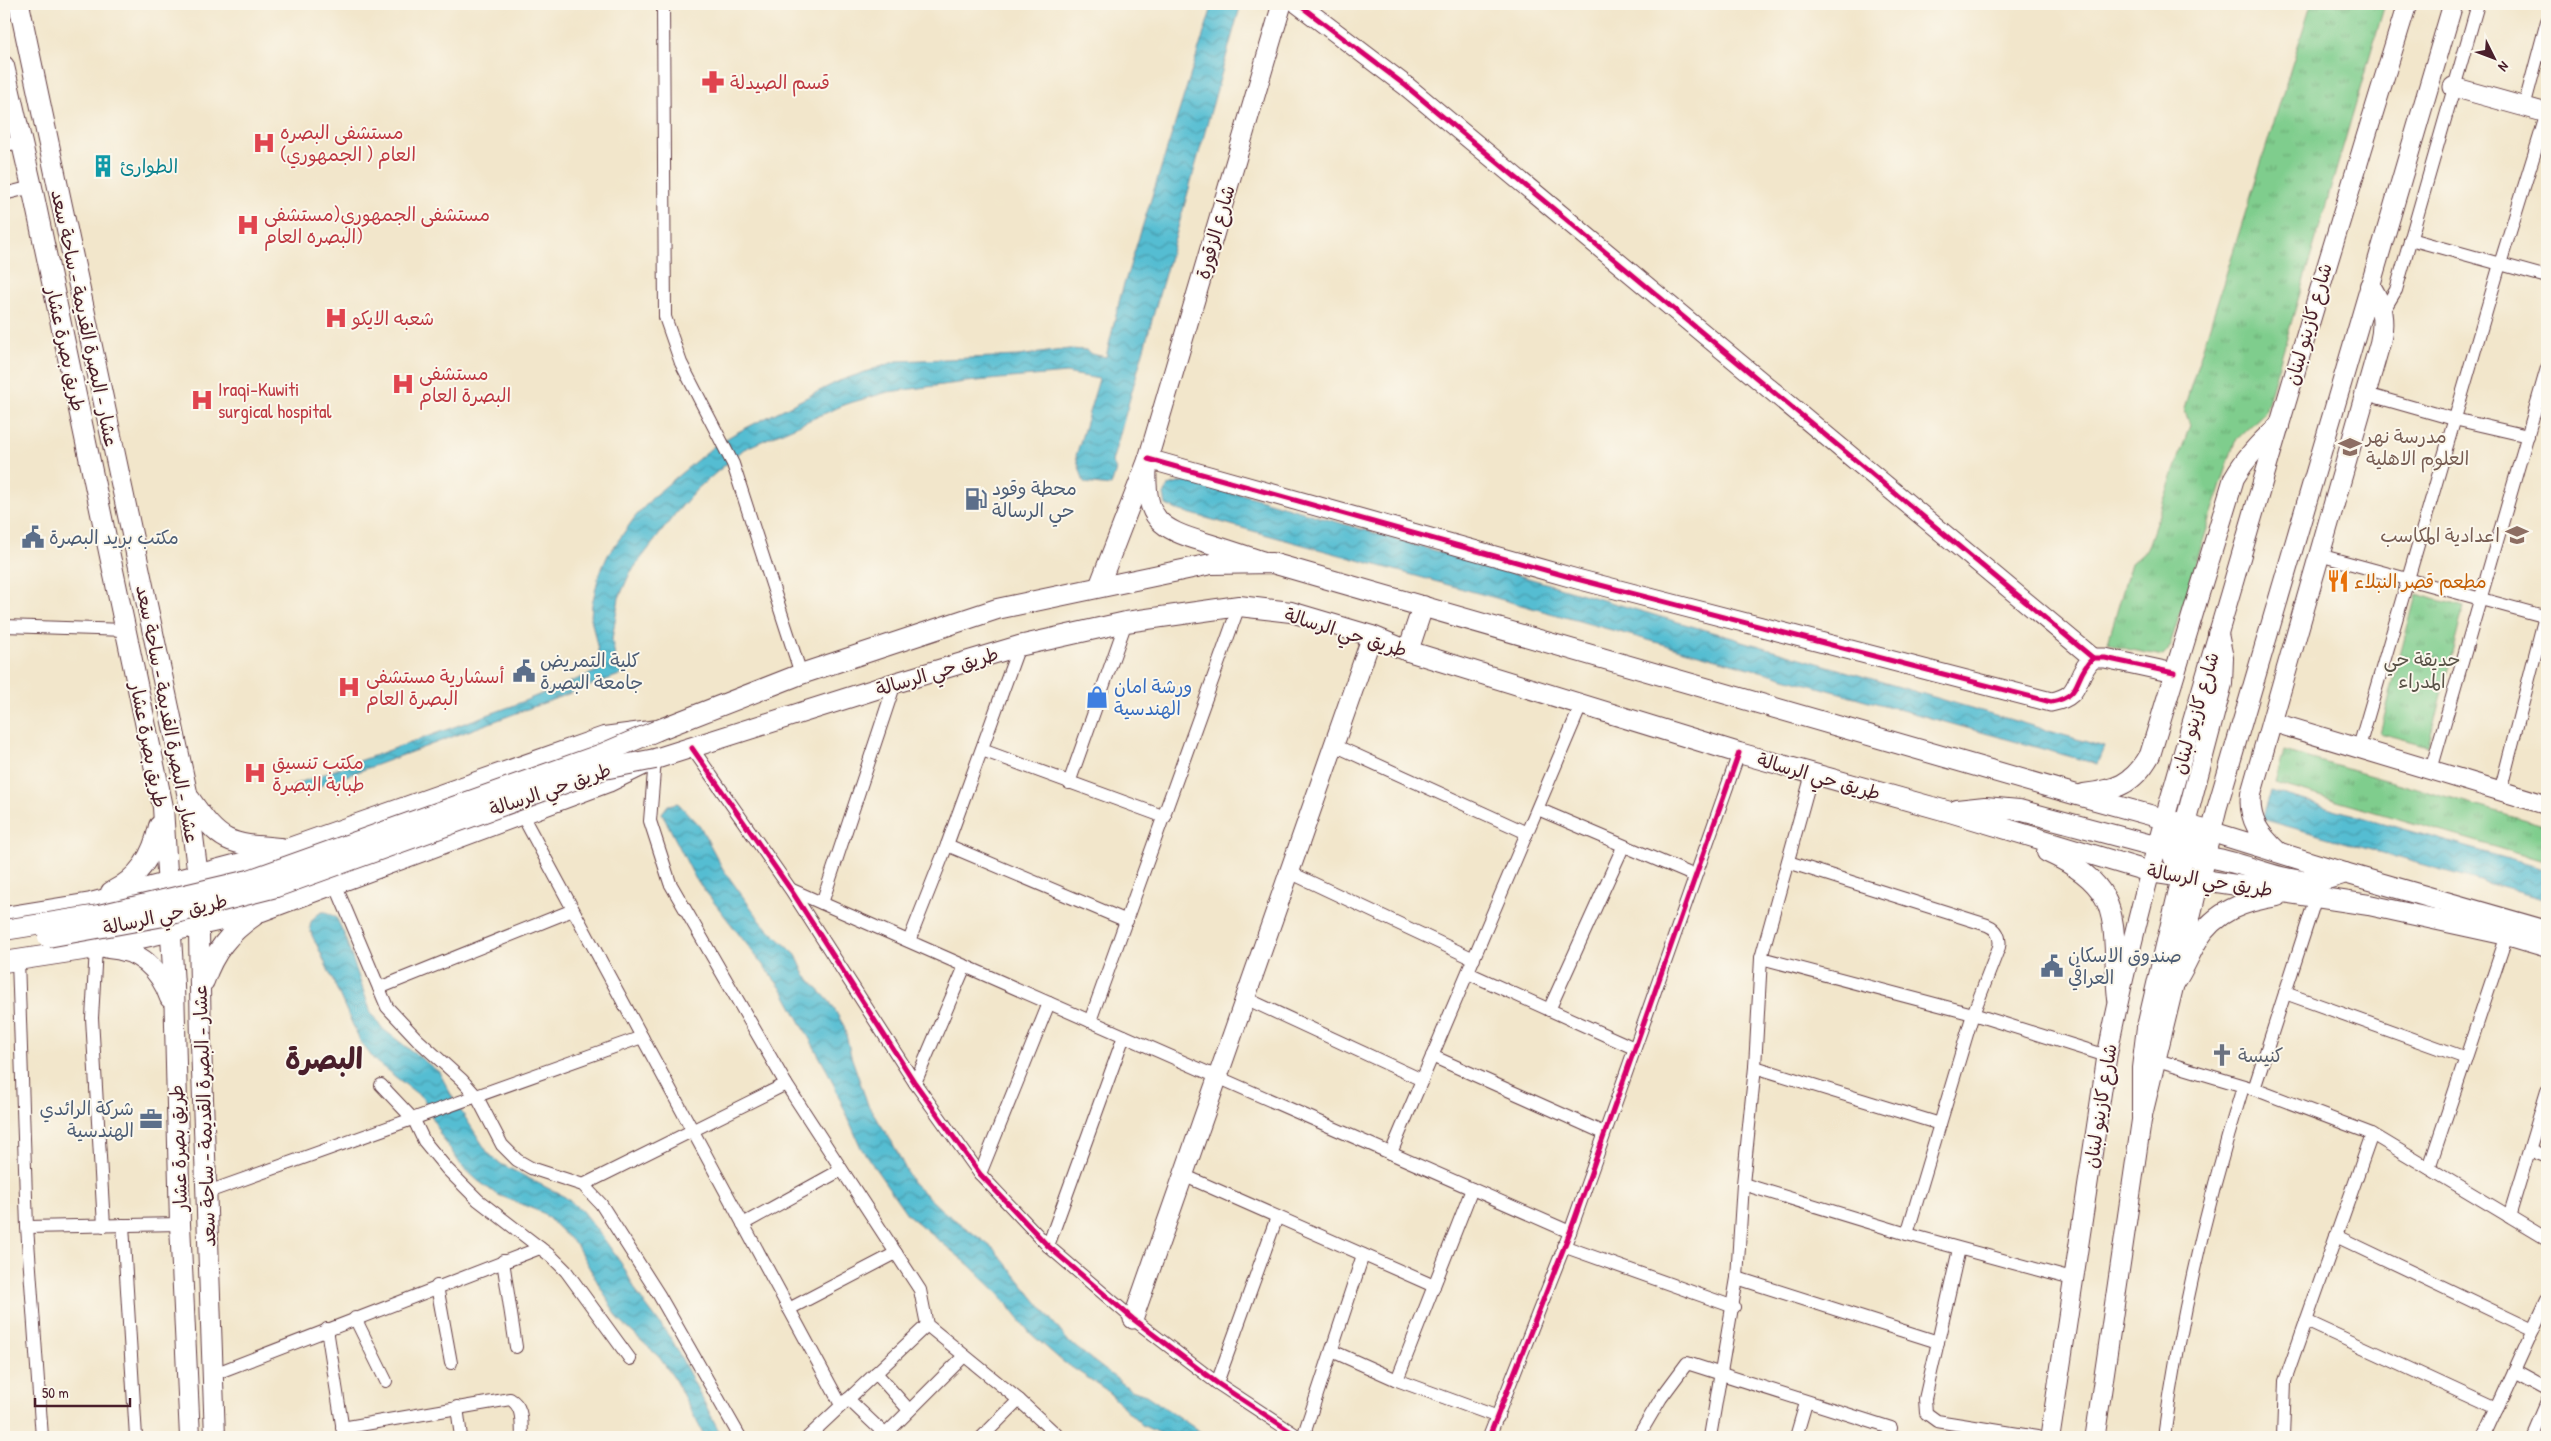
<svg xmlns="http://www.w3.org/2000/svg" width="2551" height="1441" viewBox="0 0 2551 1441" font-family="'Patrick Hand','Playpen Sans Arabic',sans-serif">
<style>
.park{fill:url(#park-tufts);stroke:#64765c}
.water{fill:url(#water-waves);stroke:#506e7e}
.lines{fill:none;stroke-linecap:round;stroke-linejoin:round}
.street-casing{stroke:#633d43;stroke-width:14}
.secondary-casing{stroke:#633d43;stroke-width:21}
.primary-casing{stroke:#633d43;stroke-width:22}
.street{stroke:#fff;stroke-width:12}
.secondary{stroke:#fff;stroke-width:19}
.primary{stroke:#fff;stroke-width:20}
.primary-bridge-casing{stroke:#633d43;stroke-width:22;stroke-linecap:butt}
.primary-bridge{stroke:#fff;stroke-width:20}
.cycleway-casing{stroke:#fbf7ec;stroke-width:8}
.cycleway{stroke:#d6006c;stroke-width:5}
.labels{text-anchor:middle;stroke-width:4;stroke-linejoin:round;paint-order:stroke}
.health-label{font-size:19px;fill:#be3a42;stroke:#fbf7ec;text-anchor:start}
.culture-label{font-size:19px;fill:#0d838f;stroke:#fbf7ec;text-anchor:start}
.street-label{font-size:19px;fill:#4a1f2b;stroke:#fbf7ec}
.education-label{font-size:19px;fill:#785e54;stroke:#fbf7ec;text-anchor:start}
.service-label{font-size:19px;fill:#4e5e75;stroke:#fbf7ec;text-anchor:start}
.food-label{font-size:19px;fill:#c56008;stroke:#fbf7ec;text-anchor:start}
.park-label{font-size:19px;fill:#5a5348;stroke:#fbf7ec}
.shop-label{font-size:19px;fill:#366cbe;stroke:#fbf7ec;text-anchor:start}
.worship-label{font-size:19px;fill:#5b616d;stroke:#fbf7ec;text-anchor:start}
.town-label{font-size:29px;font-weight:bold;fill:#4a1f2b;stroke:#fbf7ec}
</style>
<defs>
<pattern id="park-tufts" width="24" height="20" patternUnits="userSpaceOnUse" patternTransform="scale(1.25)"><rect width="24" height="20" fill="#7fcd8d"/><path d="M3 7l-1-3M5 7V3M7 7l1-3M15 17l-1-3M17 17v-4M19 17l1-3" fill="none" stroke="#6aa673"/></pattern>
<pattern id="water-waves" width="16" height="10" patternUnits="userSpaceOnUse" patternTransform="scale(1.25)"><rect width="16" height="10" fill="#55bdd2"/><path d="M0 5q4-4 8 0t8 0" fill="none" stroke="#4899ab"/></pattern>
</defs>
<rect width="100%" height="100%" fill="#fbf7ec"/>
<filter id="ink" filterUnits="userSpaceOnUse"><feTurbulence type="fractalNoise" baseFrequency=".02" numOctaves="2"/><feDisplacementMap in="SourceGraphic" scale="10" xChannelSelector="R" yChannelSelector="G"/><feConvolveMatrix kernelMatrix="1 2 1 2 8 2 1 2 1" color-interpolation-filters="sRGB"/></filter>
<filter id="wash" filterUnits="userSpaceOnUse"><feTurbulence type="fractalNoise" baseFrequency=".0096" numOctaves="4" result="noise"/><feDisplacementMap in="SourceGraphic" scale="20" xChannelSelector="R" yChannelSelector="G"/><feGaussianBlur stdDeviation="1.12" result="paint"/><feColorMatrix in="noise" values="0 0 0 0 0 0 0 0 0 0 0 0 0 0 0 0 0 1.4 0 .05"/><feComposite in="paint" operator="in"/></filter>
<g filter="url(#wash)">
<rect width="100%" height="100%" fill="#f2e6cb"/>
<!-- park -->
<g class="park">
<path d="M2311,4H2385L2265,412L2235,441L2168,651L2163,656L2117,647L2108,642L2131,563L2147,549L2190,425L2184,408Z"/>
<path d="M2416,594L2464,607L2428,746L2380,733Z"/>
<path d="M2284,751L2547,826V862L2275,783Z"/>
</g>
<!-- water -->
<g class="water">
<path d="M1213,4H1241L1112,462L1116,470L1111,486L1084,483L1076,456L1099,379L1066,373L966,382L888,392L846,404L744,449L697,489L675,514L630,573L619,598L612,639L615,657L622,674L295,795L293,785L512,706L602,669L591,618L592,604L599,575L608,555L635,517L655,495L714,446L734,434L839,381L897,361L1018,356L1069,349L1086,350L1091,354L1106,357L1121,294Z"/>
<path d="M1189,480L1211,485L2104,747L2097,764L1177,510L1166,505L1164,495L1168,486Z"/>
<path d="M2271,791L2547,870V900L2262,819Z"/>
<path d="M678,803L701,828L723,869L762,923L796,955L805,975L830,1002L844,1026L851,1056L868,1105L892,1142L912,1182L943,1211L994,1249L1069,1342L1131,1390L1146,1395L1208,1437H1167L1142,1425L1105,1389L1062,1361L1030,1333L1000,1295L969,1265L907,1214L861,1148L830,1076L784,992L695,878L662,813L668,805Z"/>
<path d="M322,912H326L336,917L344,934L371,1013L383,1029L439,1072L454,1100L488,1153L501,1164L565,1197L582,1211L604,1239L621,1263L639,1296L672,1340L722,1437H705L674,1378L659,1357L619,1320L577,1246L543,1213L496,1194L477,1180L461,1165L440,1134L424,1099L375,1061L360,1041L317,945C309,931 305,921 322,912Z"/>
</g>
</g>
<g filter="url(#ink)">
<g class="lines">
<defs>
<g id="street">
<path d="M663,4L665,317L681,363L733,464L801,674"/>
<path d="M2524,107L2547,21"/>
<path d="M4,145L21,142"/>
<path d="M4,194L32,187"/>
<path d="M2410,239L2547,277"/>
<path d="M2382,313L2396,290L2478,4"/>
<path d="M2366,394L2454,419L2528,436"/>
<path d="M2319,555L2547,617"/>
<path d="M4,626L126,630"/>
<path d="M1334,745L1527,833"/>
<path d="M2359,747L2500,264L2547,113"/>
<path d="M692,748L791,890L915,1083L980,1174L1048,1246L1133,1319L1217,1383L1299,1437"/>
<path d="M982,750L1165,817"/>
<path d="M655,759L650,821L670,883L786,1084L920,1290L927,1325L1019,1400L1059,1437"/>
<path d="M2431,770L2547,368"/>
<path d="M1069,783L1126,622"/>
<path d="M2500,792L2545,616"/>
<path d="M1538,809L1695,876"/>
<path d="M522,815L841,1405"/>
<path d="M947,845L1127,921"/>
<path d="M1788,862L1987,925C1997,929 2001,937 1999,947L1973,1014L1907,1234"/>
<path d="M1289,872L1474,959"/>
<path d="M335,884L387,1007L418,1040L462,1080L477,1097L502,1145L517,1160L531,1168L583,1185L601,1204L659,1295L740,1437"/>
<path d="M792,890L1570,1232"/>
<path d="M822,903L895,683"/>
<path d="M909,941L947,845L1019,646"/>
<path d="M96,948L92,1018L104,1226"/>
<path d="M1761,958L1973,1014L2107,1056"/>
<path d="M18,960L27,1227L42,1437"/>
<path d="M1468,973L1634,1048"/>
<path d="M379,988L573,910"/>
<path d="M2285,993L2466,1058"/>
<path d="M1245,998L1422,1080"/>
<path d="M1549,1010L1623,847"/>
<path d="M1090,1021L1239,606"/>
<path d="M1432,1056L1604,1133"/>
<path d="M2157,1060L2254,1089L2372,1134L2547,1239"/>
<path d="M1755,1067L1940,1124"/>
<path d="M915,1083L965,966"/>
<path d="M381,1085L414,1120L424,1141L447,1169L478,1200L552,1257L566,1271L630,1359"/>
<path d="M2254,1089L2316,897"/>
<path d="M2530,1150L2547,1157"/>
<path d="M1391,1153L1582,703"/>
<path d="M2429,1168L2507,935"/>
<path d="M980,1174L1049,1003"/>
<path d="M1183,1175L1434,1286"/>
<path d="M1743,1184L1907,1234L2072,1279"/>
<path d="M583,1185L786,1084"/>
<path d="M205,1193L642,1037"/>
<path d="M2509,1217L2547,1091"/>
<path d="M743,1224L841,1170"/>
<path d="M123,1225L136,1437"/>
<path d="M27,1227L180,1224"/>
<path d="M2336,1236L2533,1330"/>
<path d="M1048,1246L1124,1036"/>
<path d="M1563,1246L1734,1307"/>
<path d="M1959,1249L1925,1399L1926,1413L1937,1421L2037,1437"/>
<path d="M503,1261L516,1347"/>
<path d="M1737,1278L1938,1342"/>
<path d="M437,1286L451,1363"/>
<path d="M789,1309L896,1253"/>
<path d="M355,1318L386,1381"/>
<path d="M2306,1321L2497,1409"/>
<path d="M327,1329L344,1437"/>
<path d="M1332,1351L1397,1380L1498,1417"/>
<path d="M2514,1371L2547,1389"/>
<path d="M876,1373L909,1410"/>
<path d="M214,1374L540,1248"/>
<path d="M1397,1380L1472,1189"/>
<path d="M1217,1383L1277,1217"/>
<path d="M848,1399L888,1437"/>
<path d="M457,1407L461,1437"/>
<path d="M342,1428L510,1399C524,1407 521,1423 522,1437"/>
<path d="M885,1435L964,1356"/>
<path d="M808,1437L927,1325"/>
<path d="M982,1437L1019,1400"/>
<path d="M1303,1437L1363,1255"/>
<path d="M1489,1437L1570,1232L1739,753"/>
<path d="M1638,1437L1661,1398L1687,1363L1891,1428L1888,1437"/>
<path d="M1710,1437L1737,1278L1743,1184L1755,1067L1761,958L1812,774"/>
<path d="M1796,1437L1806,1403"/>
<path d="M2164,1437C2180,1318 2207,1202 2243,1087"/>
<path d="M2283,1437L2285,1381L2372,1134"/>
<path d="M2484,1437L2547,1299"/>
<path d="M2532,1437L2547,1402"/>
</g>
<g id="secondary">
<path d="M1298,4L1406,86L2093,658"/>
<path d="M2453,87L2547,113"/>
<path d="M1148,459L1577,579L2051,702C2084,696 2072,678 2093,658H2105L2174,673"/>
<path d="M1147,470C1145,519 1160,529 1204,542C1224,548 1244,555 1263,561"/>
<path d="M1099,586L1148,459L1282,4"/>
<path d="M2272,722L2547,805"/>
<path d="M1133,1319L1372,636"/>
<path d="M2050,1437L2107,1056C2138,899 2185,747 2230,594C2287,397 2346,200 2407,4"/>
<path d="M2095,1437L2142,1117L2217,808L2453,4"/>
</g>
<g id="primary">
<path d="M19,4L188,797L198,876L201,1043L215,1437"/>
<path d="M4,66L32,187L163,807L174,985L180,1224L190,1437"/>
<path d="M1408,651L1423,606"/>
<path d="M2084,794C2115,790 2133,785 2150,755L2234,478C2246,457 2260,442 2279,426"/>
<path d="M190,799C221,844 228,844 281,848"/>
<path d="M1957,810L1985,807L2019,810L2166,849L2193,845L2212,832"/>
<path d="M2185,838V824L2222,684L2223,658L2218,634"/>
<path d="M2047,852C2128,889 2110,922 2118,999"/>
<path d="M2278,852C2260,835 2248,820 2251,794L2380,343C2385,322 2383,304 2370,286"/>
<path d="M2174,859C2221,847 2265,881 2311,881C2323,881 2334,877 2345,873"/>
<path d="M111,892C139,878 153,856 159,826"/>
<path d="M4,917L91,903L261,858L604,737L658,730L801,674L997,609L1211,564L1272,563L2077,795L2212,832L2345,873L2547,931"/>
<path d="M108,948C139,950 160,969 170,998"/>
<path d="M4,962L96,948L262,911L608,782L655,759L895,683L1019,646L1126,622L1239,606L1291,612L1372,636L1408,651L1739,753L1950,812L2150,872L2369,905L2507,935L2547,947"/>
<path d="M204,981C214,952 229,933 254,916"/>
<path d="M2175,982C2184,969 2189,955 2197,941C2215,911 2244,901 2277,896"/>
<path d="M2142,1117V1068L2147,1027L2182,877C2183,856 2173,838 2164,819"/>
</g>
</defs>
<!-- street casing -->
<use href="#street" class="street-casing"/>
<!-- secondary casing -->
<use href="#secondary" class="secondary-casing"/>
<!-- primary casing -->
<use href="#primary" class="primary-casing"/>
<!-- street -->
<use href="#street" class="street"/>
<!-- secondary -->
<use href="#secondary" class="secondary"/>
<!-- primary -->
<use href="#primary" class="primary"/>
<defs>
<g id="primary-bridge">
<path d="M4,930L99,915L249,880L602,754L658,730"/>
<path d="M48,937L164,916L276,887L604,769L655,759"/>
</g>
</defs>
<!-- primary-bridge casing -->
<use href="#primary-bridge" class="primary-bridge-casing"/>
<!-- primary-bridge -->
<use href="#primary-bridge" class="primary-bridge"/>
<defs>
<g id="cycleway">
<path d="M1298,4L1406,86L2093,658"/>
<path d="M1148,459L1577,579L2051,702C2084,696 2072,678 2093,658H2105L2174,673"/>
<path d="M692,748L791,890L915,1083L980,1174L1048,1246L1133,1319L1217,1383L1299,1437"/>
<path d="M1489,1437L1570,1232L1739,753"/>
</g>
</defs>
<!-- cycleway casing -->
<use href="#cycleway" class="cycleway-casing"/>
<!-- cycleway -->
<use href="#cycleway" class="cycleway"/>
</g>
</g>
<!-- icons -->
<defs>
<symbol id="pharmacy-bare" viewBox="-9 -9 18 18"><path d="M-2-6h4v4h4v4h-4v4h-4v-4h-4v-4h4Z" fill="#e0444e" stroke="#fbf7ec" stroke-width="2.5" paint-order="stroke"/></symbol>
<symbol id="hospital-bare" viewBox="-9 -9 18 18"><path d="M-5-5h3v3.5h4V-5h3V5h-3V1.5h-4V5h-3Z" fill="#e0444e" stroke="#fbf7ec" stroke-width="2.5" paint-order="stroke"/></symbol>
<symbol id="building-bare" viewBox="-9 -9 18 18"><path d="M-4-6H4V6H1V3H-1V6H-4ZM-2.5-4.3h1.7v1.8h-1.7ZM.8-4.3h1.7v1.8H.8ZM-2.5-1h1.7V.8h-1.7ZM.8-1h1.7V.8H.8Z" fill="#0f9aa8" stroke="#fbf7ec" stroke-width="2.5" paint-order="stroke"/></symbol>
<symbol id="school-bare" viewBox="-9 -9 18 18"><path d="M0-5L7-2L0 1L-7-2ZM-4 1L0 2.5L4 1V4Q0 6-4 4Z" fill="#8d6e63" stroke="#fbf7ec" stroke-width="2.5" paint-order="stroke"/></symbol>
<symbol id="fuel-bare" viewBox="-9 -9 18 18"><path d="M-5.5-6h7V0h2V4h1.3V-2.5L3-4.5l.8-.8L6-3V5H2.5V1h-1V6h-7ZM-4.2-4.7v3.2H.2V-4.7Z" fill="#5c6f8a" stroke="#fbf7ec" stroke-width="2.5" paint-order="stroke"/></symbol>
<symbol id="civic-bare" viewBox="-9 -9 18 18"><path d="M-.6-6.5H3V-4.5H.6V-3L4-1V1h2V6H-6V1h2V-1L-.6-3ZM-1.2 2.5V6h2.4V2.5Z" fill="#5c6f8a" stroke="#fbf7ec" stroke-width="2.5" paint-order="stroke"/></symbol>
<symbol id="restaurant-bare" viewBox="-9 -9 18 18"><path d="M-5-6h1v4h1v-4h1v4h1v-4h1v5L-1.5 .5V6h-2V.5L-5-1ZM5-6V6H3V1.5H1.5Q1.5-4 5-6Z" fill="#e8710a" stroke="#fbf7ec" stroke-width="2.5" paint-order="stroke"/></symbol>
<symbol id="shop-bare" viewBox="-9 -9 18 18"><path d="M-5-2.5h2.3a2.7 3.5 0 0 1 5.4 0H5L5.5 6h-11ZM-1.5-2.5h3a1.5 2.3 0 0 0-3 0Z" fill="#3f7fe0" stroke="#fbf7ec" stroke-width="2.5" paint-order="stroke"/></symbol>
<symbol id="church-bare" viewBox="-9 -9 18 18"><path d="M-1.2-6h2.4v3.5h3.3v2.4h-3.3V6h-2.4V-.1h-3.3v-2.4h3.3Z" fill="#6b7280" stroke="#fbf7ec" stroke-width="2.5" paint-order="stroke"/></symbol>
<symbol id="office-bare" viewBox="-9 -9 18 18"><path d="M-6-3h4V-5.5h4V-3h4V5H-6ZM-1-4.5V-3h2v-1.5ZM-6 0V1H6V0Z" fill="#5c6f8a" stroke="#fbf7ec" stroke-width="2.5" paint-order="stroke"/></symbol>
</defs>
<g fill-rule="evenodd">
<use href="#pharmacy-bare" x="697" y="66" width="32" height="32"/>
<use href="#hospital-bare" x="248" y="127" width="32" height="32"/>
<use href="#building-bare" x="87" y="150" width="32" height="32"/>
<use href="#hospital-bare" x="232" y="209" width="32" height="32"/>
<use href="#hospital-bare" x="320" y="302" width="32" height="32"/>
<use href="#hospital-bare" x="387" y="368" width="32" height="32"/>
<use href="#hospital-bare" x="186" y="384" width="32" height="32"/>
<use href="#school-bare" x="2334" y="431" width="32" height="32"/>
<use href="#fuel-bare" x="960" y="483" width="32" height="32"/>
<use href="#school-bare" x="2501" y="519" width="32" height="32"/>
<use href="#civic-bare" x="17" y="521" width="32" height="32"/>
<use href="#restaurant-bare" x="2322" y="565" width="32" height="32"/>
<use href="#civic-bare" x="508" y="655" width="32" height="32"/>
<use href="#hospital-bare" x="333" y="671" width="32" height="32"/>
<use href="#shop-bare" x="1081" y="681" width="32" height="32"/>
<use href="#hospital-bare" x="239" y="757" width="32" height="32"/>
<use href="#civic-bare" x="2036" y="950" width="32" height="32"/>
<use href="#church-bare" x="2206" y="1039" width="32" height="32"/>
<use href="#office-bare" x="135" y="1103" width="32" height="32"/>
</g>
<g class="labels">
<!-- health labels -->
<g class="health-label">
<text x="730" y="89">قسم الصيدلة</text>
<text x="280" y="139">مستشفى البصره<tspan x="280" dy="22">العام ( الجمهوري)</tspan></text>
<text x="264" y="221">مستشفى الجمهوري(مستشفى<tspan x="264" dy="22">البصره العام)</tspan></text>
<text x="352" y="325">شعبه الايكو</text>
<text x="419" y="380">مستشفى<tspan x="419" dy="22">البصرة العام</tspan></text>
<text x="218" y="396">Iraqi-Kuwiti<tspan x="218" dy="22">surgical hospital</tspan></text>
<text x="366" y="683">أسشارية مستشفى<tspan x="366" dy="22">البصرة العام</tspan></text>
<text x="272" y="769">مكتب تنسيق<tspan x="272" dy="22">طبابة البصرة</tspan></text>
</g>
<!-- culture labels -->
<g class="culture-label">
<text x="120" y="173">الطوارئ</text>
</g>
<!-- street labels -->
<g class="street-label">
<text transform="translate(1215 232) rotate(-74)" y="7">شارع الزقورة</text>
<text transform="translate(85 318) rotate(78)" y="7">عشار - البصرة القديمة - ساحة سعد</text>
<text transform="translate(2308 324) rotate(-74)" y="7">شارع كازينو لبنان</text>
<text transform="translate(66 349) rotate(78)" y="7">طريق بصرة عشار</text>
<text transform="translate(1346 632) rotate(17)" y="7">طريق حي الرسالة</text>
<text transform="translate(937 671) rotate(-17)" y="7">طريق حي الرسالة</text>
<text transform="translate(2195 713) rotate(-74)" y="7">شارع كازينو لبنان</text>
<text transform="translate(168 714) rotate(79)" y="7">عشار - البصرة القديمة - ساحة سعد</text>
<text transform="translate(149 745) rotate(79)" y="7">طريق بصرة عشار</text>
<text transform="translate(1819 776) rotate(16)" y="7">طريق حي الرسالة</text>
<text transform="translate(550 789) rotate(-19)" y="7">طريق حي الرسالة</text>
<text transform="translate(2210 880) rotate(9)" y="7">طريق حي الرسالة</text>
<text transform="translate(165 914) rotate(-13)" y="7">طريق حي الرسالة</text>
<text transform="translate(2100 1106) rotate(-81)" y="7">شارع كازينو لبنان</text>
<text transform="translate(204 1116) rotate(-92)" y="7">عشار - البصرة القديمة - ساحة سعد</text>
<text transform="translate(178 1148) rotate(-92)" y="7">طريق بصرة عشار</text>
</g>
<!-- education labels -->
<g class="education-label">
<text x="2366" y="443">مدرسة نهر<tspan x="2366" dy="22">العلوم الاهلية</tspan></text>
<text x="2500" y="542" text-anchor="end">اعدادية المكاسب</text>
</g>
<!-- service labels -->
<g class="service-label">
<text x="992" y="495">محطة وقود<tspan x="992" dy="22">حي الرسالة</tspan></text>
<text x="49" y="544">مكتب بريد البصرة</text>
<text x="540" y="667">كلية التمريض<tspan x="540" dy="22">جامعة البصرة</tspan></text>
<text x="2068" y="962">صندوق الاسكان<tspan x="2068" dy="22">العراقي</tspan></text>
<text x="134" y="1115" text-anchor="end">شركة الرائدي<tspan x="134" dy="22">الهندسية</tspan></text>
</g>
<!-- food labels -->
<g class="food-label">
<text x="2354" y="588">مطعم قصر النبلاء</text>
</g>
<!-- park labels -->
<g class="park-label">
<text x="2422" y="666">حديقة حي<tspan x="2422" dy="22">المدراء</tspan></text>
</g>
<!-- shop labels -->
<g class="shop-label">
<text x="1114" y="693">ورشة امان<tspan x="1114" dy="22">الهندسية</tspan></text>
</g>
<!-- worship labels -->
<g class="worship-label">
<text x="2238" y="1062">كنيسة</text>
</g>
<!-- town labels -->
<g class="town-label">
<text x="324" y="1069">البصرة</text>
</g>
</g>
<!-- margin -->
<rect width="2551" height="1441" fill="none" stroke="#fbf7ec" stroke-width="20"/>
<!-- north arrow -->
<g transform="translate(2494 58) rotate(132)" stroke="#fbf7ec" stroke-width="4" paint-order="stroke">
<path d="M0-4L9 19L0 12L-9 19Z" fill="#4a1f2b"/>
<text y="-8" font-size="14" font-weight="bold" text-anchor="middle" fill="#4a1f2b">N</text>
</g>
<!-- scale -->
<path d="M35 1398v8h95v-8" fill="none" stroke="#4a1f2b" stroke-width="2.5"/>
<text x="42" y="1398" font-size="15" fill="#4a1f2b" stroke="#fbf7ec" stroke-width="4" paint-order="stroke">50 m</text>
</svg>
